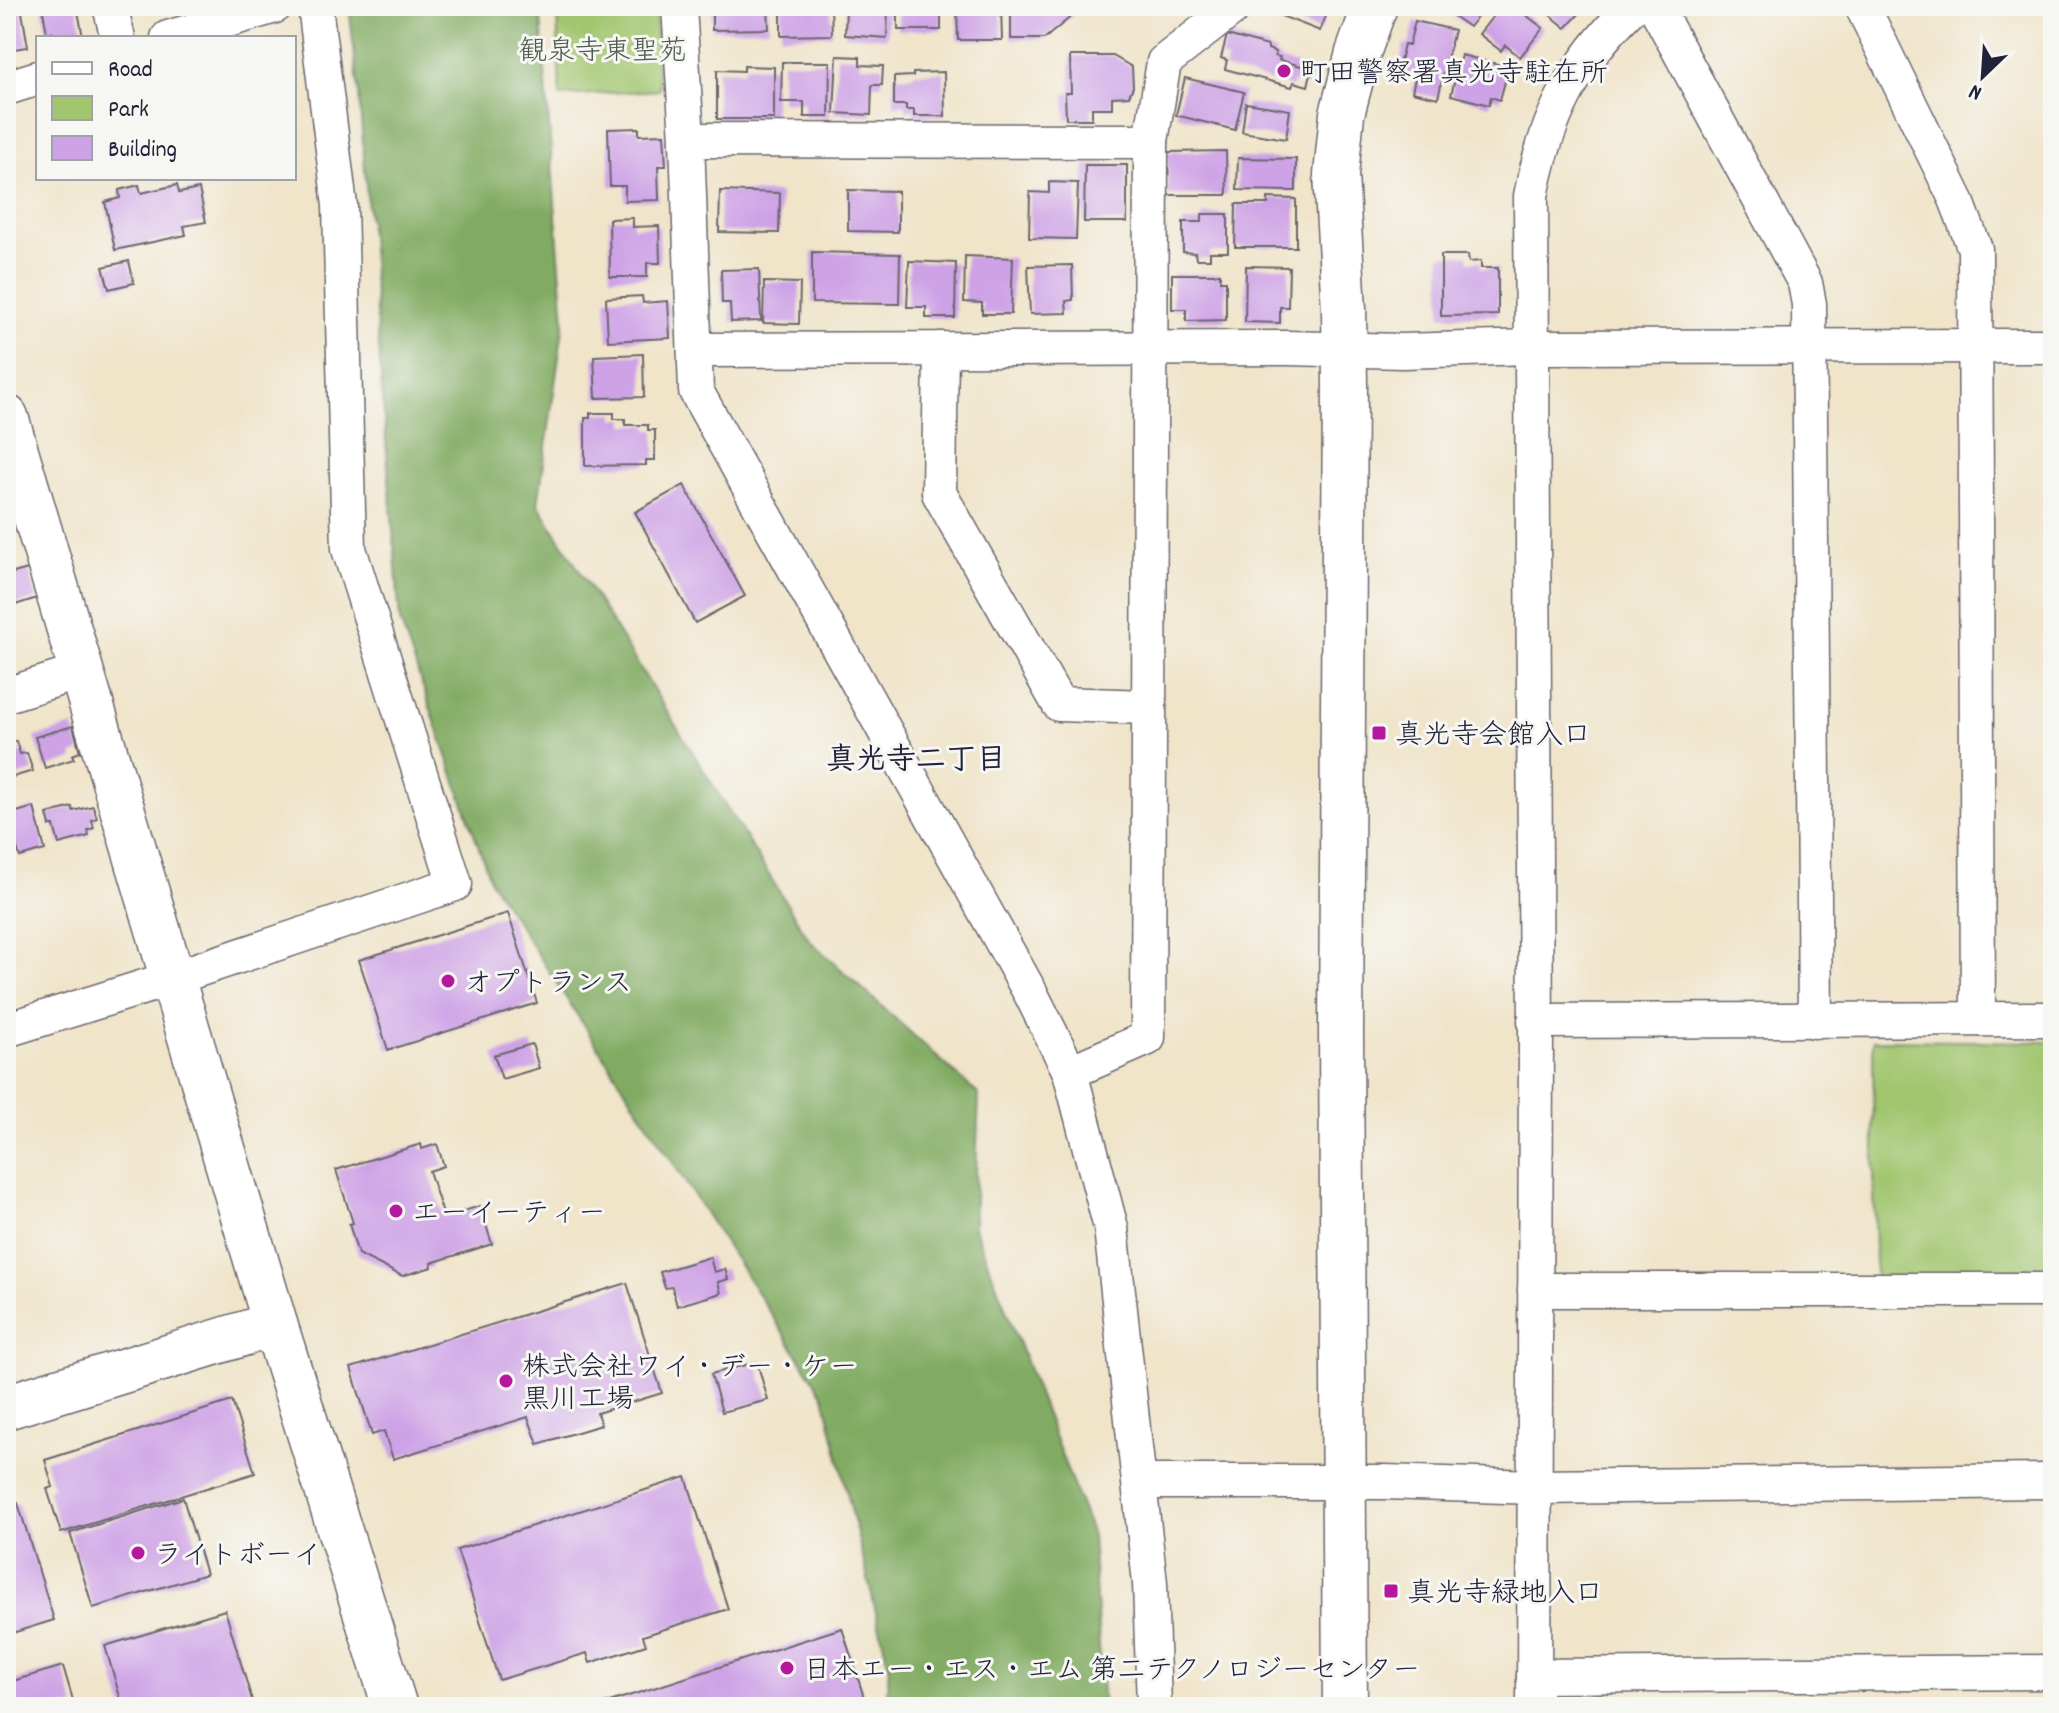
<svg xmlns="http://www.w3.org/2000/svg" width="2059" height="1713" viewBox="0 0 2059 1713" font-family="Dekko,'Klee One',sans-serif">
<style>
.green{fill:#a2c670;stroke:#627456;stroke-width:2}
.forest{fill:#81ab62;stroke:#52664e;stroke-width:2}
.building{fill:#cea2e6}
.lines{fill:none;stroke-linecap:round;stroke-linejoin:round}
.street-casing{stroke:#6a666d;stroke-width:37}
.secondary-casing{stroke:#6a666d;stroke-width:47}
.street{stroke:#fff;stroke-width:34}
.secondary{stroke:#fff;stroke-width:44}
.poi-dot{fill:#b5179e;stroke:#f6f6f2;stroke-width:3}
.labels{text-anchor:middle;stroke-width:6;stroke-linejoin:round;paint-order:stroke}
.park-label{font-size:28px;fill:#4f5b4e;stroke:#f6f6f2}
.poi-label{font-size:28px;fill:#22223b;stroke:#f6f6f2;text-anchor:start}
.neighbourhood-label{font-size:30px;font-weight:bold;fill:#22223b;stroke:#f6f6f2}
</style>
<rect width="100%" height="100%" fill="#f6f6f2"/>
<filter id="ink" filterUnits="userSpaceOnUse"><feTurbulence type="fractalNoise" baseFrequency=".0125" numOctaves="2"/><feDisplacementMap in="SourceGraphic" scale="16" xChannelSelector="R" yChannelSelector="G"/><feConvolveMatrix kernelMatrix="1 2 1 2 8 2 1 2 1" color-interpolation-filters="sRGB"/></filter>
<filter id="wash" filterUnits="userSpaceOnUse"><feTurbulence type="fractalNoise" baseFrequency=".006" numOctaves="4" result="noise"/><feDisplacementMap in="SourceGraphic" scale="32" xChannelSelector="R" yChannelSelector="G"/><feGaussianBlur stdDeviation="1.8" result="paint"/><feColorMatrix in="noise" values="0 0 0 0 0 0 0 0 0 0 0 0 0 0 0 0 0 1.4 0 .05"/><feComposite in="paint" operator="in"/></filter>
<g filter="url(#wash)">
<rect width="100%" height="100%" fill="#f0e4c9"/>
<!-- green -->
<g class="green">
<path d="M557,6H655L659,90L560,96Z"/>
<path d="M1873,1040L2053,1042V1278L1875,1279Z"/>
</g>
<!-- forest -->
<path class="forest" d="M349,6H540L564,321L538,504L810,941L979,1095L974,1226L1092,1535L1103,1707H886L889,1667L824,1396L491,882L400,621L359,94Z"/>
<g id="blocks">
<!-- building -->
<g class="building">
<path d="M6,6H21L28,47L6,50Z"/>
<path d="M42,6H77L83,37L53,38L52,32L47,33Z"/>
<path d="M712,6H768L769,29L712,30Z"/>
<path d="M781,6H831L832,35L781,36Z"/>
<path d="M846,6H888L887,38L845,35Z"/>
<rect x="898" y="6" width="43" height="24"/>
<path d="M957,6H1001L1002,40H958Z"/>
<path d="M1011,6H1084L1044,39H1011Z"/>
<path d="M1273,6H1330L1320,31L1271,12Z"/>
<path d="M1458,6H1485L1469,27L1452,15Z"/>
<path d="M1501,6H1514L1543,28L1520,57L1505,45L1501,51L1479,34Z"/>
<path d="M1539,6H1577L1580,13L1566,28Z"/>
<path d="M1415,21L1454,30L1438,98L1412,92L1415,78L1397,74L1404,44L1409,45Z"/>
<path d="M1227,35L1268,46V49L1276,52L1275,56L1280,57L1279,60L1312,69L1308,86L1294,82L1292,87L1225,69L1227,60L1221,58Z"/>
<path d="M1461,55L1509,67L1500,100L1491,97L1489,105L1451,95Z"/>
<path d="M837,56L860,57V65L883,66L882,85H872L871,115L834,113Z"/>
<path d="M1070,56H1113L1132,67L1133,87L1129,96L1112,97V108H1092V119H1066L1065,93H1071Z"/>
<path d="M782,62H830L829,117H804V102H781Z"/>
<path d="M744,66L774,67V119H717V70L744,71Z"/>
<path d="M944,72L945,116H914V110H906V105H894V77L913,76V73Z"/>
<path d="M1185,78L1244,92L1235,130L1176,115Z"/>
<path d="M1246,103L1290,110L1286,139L1242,132Z"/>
<path d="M639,128V135L664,134L666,166H658L659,200L625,201V186H610L608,129Z"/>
<path d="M1226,151L1227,195H1168L1167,152Z"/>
<path d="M1238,158L1296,159V191L1237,190Z"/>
<path d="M1085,165H1127V222H1084Z"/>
<path d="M1049,182L1078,183L1076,239L1029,238L1030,192L1049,193Z"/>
<path d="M139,185L141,193L177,185L179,193L199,189L206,222L184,226L186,235L115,250L105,202L120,198L119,190Z"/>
<path d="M848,190L898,191V232L848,231Z"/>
<path d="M720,191L780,193L779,233L719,232Z"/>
<path d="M1268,198L1296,199V247H1235L1236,204H1268Z"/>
<path d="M1202,214H1228V252H1210V259H1196L1195,253L1183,252V222H1202Z"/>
<path d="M633,218V227L659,226L660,263H647V277H610L609,219Z"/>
<path d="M812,252L900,254L899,304L812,303Z"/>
<path d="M1441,255H1468L1469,262L1481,261V268H1498V315L1441,316Z"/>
<path d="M965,256L1013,258L1011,314H982V303L964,302Z"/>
<path d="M129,261L134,283L109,289L103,267Z"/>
<path d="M909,261L956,263L955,318H926V307H907Z"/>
<path d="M1072,265L1073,300L1066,301L1067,313L1030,314L1028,266Z"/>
<path d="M1246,266L1289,267L1288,307H1280V323L1245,322Z"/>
<path d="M759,269L761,321L731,322L730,303H722L721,270Z"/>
<path d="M1172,274H1220V281H1226V320L1186,321V309H1172Z"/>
<path d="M764,282L800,283L799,324L763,323Z"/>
<path d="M642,296L643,303L668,301L670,338L608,341L606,298Z"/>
<path d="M643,354L644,397L596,398L594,356Z"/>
<path d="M590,413H614V419H625V425H648V430H655V460H646V465L585,466V418H590Z"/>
<path d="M684,485L745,596L695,623L635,512Z"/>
<path d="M28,569L37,598L6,608V575Z"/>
<path d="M73,726L80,752L72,755L74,759L45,768L35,737Z"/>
<path d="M16,741L20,754L27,753L33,771L6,779V744Z"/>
<path d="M93,806L97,818L92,820L94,828L88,830L89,836L59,844L54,826H50L47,814L72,807L73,811Z"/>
<path d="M34,807L45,850L20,857L16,844L12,845L6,815Z"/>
<path d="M508,913L537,1003L388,1050L359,960Z"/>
<path d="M532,1044L539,1068L502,1079L494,1055Z"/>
<path d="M421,1144L422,1149L437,1144L444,1166L429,1171L444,1217L480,1206L492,1244L431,1263L432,1267L402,1276L358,1254L349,1224L353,1223L336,1170Z"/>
<path d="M710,1257L714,1272L725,1269L728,1279L718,1282L721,1293L677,1306L672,1287L665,1288L660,1272Z"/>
<path d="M627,1283L662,1393L597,1413L601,1425L538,1444L528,1417L393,1459L384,1431L372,1435L351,1368Z"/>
<path d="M757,1362L768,1400L722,1412L711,1374Z"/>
<path d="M232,1401L255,1473L61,1533L47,1489L53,1487L45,1460Z"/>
<path d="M686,1477L728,1609L643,1636L646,1645L590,1663L587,1653L499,1680L457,1550Z"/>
<path d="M183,1498L206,1574L93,1608L70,1533Z"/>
<path d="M18,1503L54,1620L6,1635V1507Z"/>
<path d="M225,1610L254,1707H123L105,1646Z"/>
<path d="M842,1628L867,1707H598L597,1706Z"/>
<path d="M63,1666L75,1707H6V1683Z"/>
</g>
</g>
</g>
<g filter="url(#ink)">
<use href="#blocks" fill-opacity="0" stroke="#6a666d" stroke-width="2"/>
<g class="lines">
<defs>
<g id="street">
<path d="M110,6L118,38"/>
<path d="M679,6L687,140L696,391L1031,994L1070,1072L1111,1228L1150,1583L1154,1707"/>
<path d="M1655,6L1805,283L1809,304L1815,1021"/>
<path d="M1862,6L1956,199L1975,249L1978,1019"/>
<path d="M168,38L275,6"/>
<path d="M6,88L38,78"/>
<path d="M687,140L1151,141"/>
<path d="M941,349L939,493L1059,704L1148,707"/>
<path d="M695,350L1287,348L1402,351L1531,347L2053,346"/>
<path d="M6,695L83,671"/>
<path d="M1535,1021L2053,1019"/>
<path d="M6,1030L173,978L455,884L349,549L340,206L315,6"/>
<path d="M1070,1072L1148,1038L1151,141L1164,62L1236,6"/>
<path d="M1535,1290H2053"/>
<path d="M1140,1482H1385L1535,1487L2053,1481"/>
<path d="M1534,1676L2053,1672"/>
<path d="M1534,1707L1536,1032L1531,196C1547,115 1574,64 1633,6"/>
</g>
<g id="secondary">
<path d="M6,417L275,1324L395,1707"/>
<path d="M6,1407L275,1324"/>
<path d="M1345,1707L1341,1033L1345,386L1344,309L1336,175L1342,114L1358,53L1375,6"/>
</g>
</defs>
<!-- street casing -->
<use href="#street" class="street-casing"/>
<!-- secondary casing -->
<use href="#secondary" class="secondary-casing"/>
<!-- street -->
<use href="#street" class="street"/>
<!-- secondary -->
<use href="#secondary" class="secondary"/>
</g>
</g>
<!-- markers -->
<g class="poi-dot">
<circle cx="1284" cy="71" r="8"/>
<rect x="1371" y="725" width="16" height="16" rx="4"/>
<circle cx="448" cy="981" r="8"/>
<circle cx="396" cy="1211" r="8"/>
<circle cx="506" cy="1381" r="8"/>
<circle cx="138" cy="1553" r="8"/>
<rect x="1383" y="1583" width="16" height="16" rx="4"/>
<circle cx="787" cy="1668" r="8"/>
</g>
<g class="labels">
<!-- park labels -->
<g class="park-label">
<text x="603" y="59">観泉寺東聖苑</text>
</g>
<!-- poi labels -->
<g class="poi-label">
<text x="1300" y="81">町田警察署真光寺駐在所</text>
<text x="1395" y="743">真光寺会館入口</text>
<text x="464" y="991">オプトランス</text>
<text x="412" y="1221">エーイーティー</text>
<text x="522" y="1375">株式会社ワイ・デー・ケー<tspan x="522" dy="32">黒川工場</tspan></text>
<text x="154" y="1563">ライトボーイ</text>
<text x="1407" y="1601">真光寺緑地入口</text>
<text x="803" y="1678">日本エー・エス・エム 第二テクノロジーセンター</text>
</g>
<!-- neighbourhood labels -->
<g class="neighbourhood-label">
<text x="916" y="768">真光寺二丁目</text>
</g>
</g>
<!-- margin -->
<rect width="2059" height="1713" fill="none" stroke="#f6f6f2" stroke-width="32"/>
<!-- legend -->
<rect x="36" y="36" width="260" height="144" fill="#f6f6f2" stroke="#a1a1a9" stroke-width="2"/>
<rect x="52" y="62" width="40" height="12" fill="#ffffff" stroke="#a1a1a9" stroke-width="2"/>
<text x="108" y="76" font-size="24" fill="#22223b">Road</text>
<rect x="52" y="96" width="40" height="24" fill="#a2c670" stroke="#a1a1a9" stroke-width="2"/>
<text x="108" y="116" font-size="24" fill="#22223b">Park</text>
<rect x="52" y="136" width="40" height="24" fill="#cea2e6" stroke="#a1a1a9" stroke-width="2"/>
<text x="108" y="156" font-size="24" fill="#22223b">Building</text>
<!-- north arrow -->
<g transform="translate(1983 76) rotate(205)" stroke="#f6f6f2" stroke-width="6" paint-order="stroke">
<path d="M0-6L14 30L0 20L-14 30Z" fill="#22223b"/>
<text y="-12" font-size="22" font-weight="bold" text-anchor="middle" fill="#22223b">N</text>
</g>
</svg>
